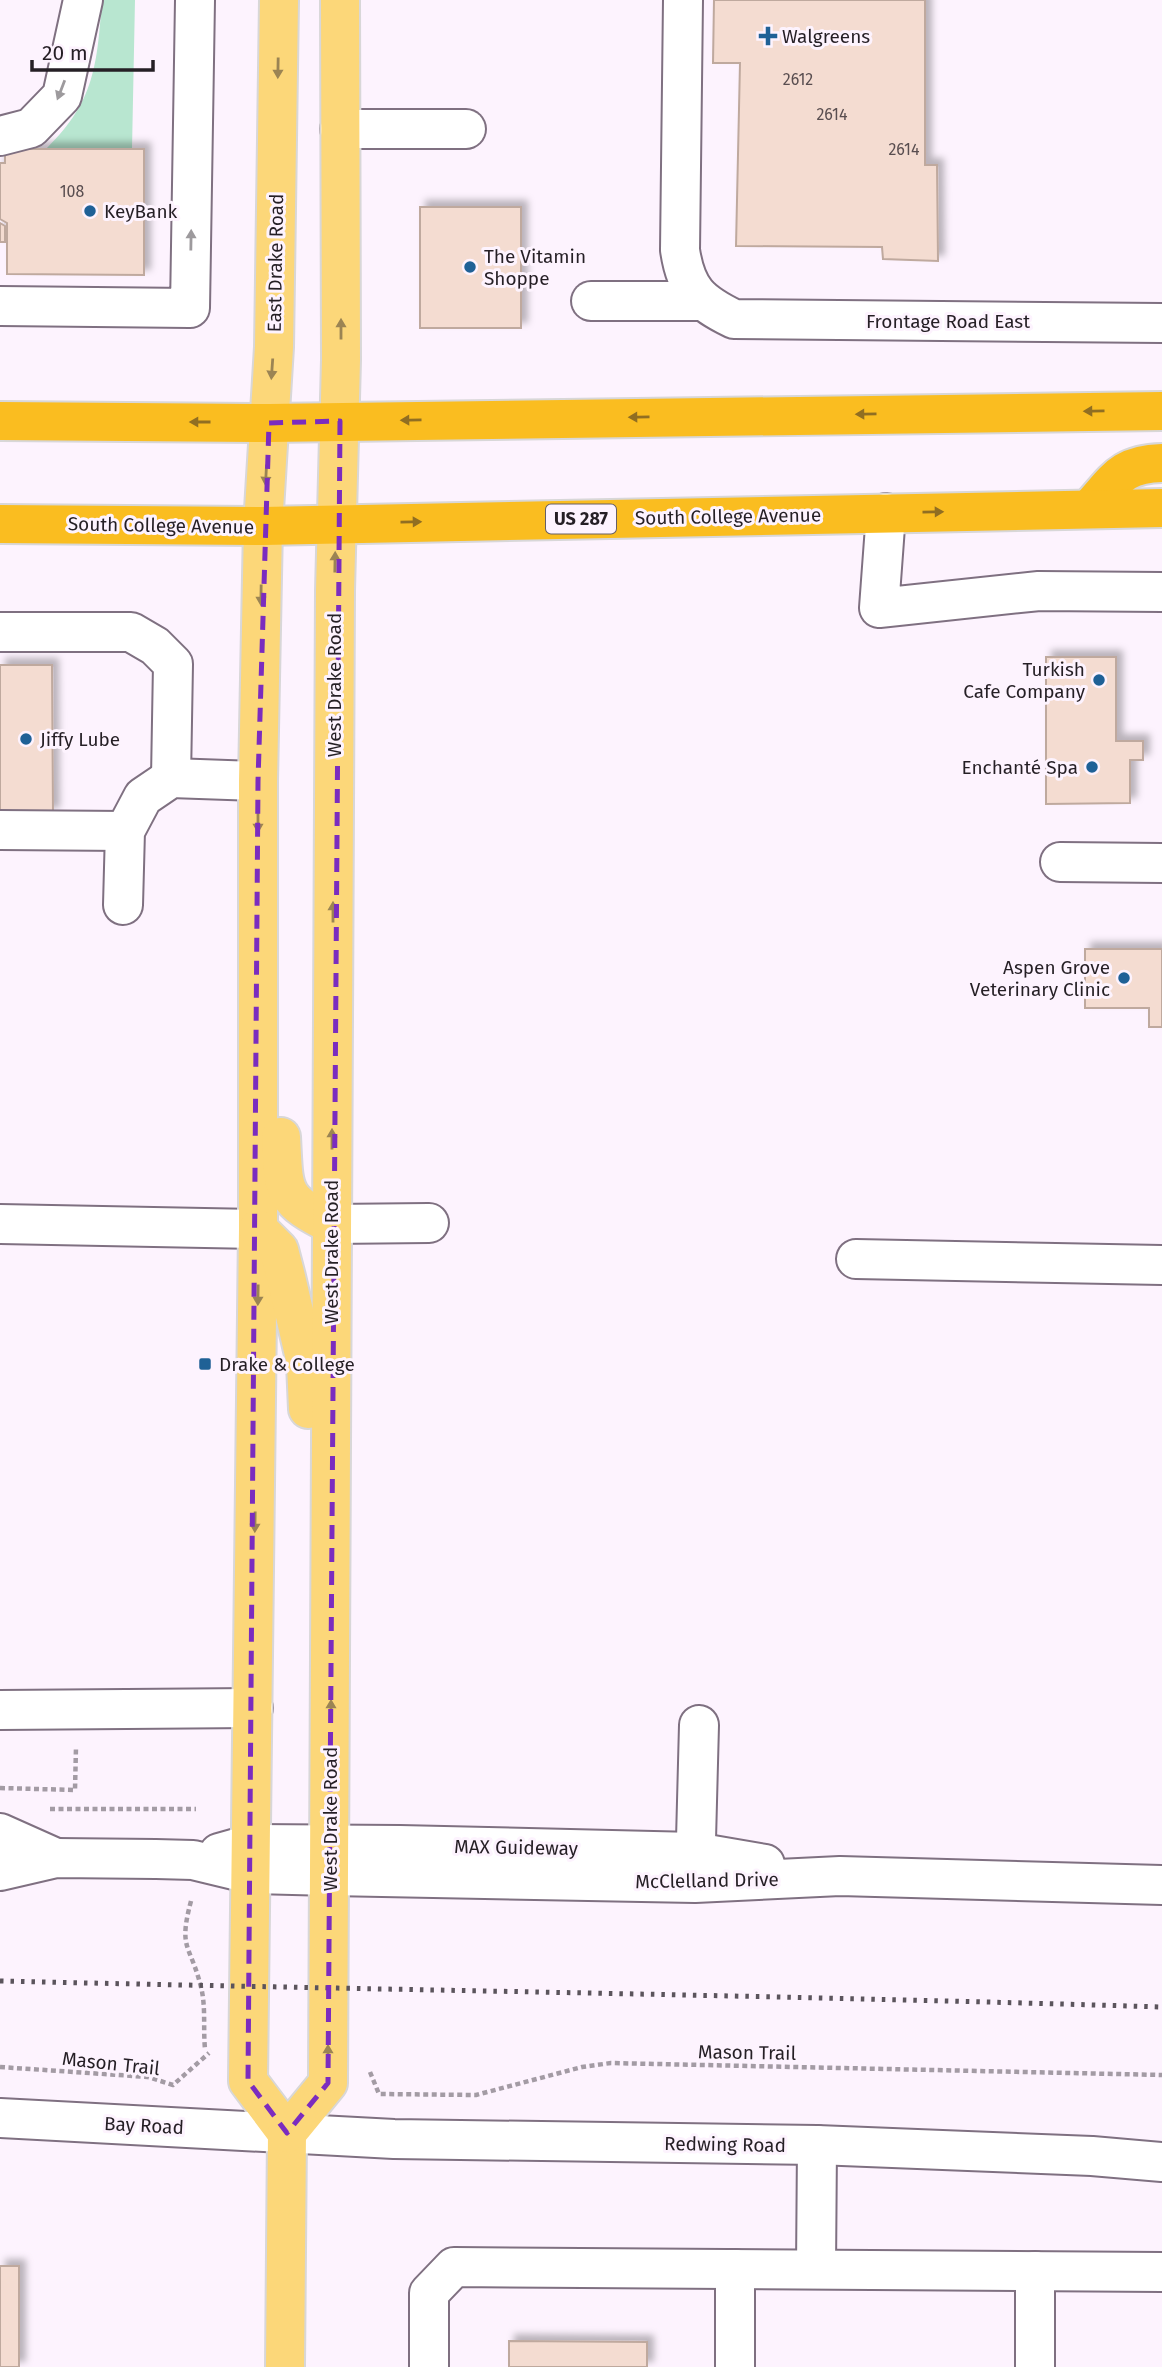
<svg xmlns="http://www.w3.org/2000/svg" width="1162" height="2367" viewBox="0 0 1162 2367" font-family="'Fira Sans',sans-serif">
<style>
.green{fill:#b8e6d0}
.building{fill:#f4dcd1;stroke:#bfa99e;stroke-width:2;filter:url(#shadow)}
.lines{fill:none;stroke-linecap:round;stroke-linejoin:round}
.minor-casing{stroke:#7f7081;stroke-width:42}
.major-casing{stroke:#d8d7d8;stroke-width:42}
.highway-casing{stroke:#d8d7d8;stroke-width:42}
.path{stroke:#a39ba4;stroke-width:4.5;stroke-dasharray:5 3.5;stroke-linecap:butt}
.minor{stroke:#fff;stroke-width:38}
.major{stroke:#fcd779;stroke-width:38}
.highway{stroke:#fabd20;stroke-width:38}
.rail{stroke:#5b545c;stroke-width:5;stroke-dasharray:3.5 7;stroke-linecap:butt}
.oneway{fill:#9b8453}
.oneway2{fill:#9d9a9d}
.oneway3{fill:#906e22}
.marked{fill:none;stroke:#7b2cbf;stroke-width:5;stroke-dasharray:14 9;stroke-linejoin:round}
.poi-dot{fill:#1f6196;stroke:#fdf3fe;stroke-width:2.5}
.labels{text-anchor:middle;stroke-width:6;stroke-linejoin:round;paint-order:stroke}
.number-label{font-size:16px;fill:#594e50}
.shield{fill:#fdf3fe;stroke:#665f66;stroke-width:2}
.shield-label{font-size:18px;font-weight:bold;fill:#251f25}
.poi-label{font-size:19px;fill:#251f25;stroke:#fdf3fe;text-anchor:start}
.street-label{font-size:19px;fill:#251f25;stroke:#fdf3fe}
</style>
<defs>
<filter id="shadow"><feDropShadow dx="6" dy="-6" stdDeviation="3.5" flood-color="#0004"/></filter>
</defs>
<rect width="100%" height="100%" fill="#fdf3fe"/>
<!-- green -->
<path class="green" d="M102,0H135L132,149L47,148C95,101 97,64 102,0Z"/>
<!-- building -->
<g class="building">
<path d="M714,0H925V165H937L938,261L883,259L882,247L736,246L740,63H713Z"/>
<path d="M5,149H144V275L7,274V223L0,219V163H5Z"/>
<rect x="420" y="207" width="101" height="121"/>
<path d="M0,223L5,226V242H0Z"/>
<path d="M1046,657H1116V741H1143V760H1130V803L1046,804Z"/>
<path d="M0,665H52L53,813H0Z"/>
<path d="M1085,949H1162V1027H1149V1008H1085Z"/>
<rect x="0" y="2266" width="19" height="101"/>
<path d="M509,2341L647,2342V2367H509Z"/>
</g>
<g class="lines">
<defs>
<g id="minor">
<path d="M683,0L680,250C686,290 699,302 734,319L1162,323"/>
<path d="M340,129H466"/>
<path d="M0,136L31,128L62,96L83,0"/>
<path d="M591,301H703"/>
<path d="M0,306L190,308L195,0"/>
<path d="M886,513L879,608L1039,591L1162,592"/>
<path d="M0,632H131L155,646L173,664L171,778"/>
<path d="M0,830L125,831"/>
<path d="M1060,862L1162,863"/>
<path d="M123,905L125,831L143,797L171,778L258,781"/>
<path d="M0,1224L258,1229"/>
<path d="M331,1224L429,1223"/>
<path d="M856,1259L1162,1265"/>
<path d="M0,1710L253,1708"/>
<path d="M0,1833L56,1858"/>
<path d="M219,1853L251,1844L400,1845L695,1852L765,1864"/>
<path d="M0,1871L56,1858L156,1859L193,1860L251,1874L331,1876L695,1883L840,1876L1162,1885"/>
<path d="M695,1878L699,1725"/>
<path d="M0,2118L394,2139L817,2145L1092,2156L1162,2162"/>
<path d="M816,2268L817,2145"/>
<path d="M429,2367V2293L454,2267L1162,2272"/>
<path d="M735,2367V2269"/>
<path d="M1035,2367V2271"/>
</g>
<g id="major">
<path d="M279,0L274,347L263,526L258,781V1229L248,2081L287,2133L285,2367"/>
<path d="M281,1137C284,1191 280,1199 331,1224"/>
<path d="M258,1229L279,1250L286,1277L306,1363L308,1409"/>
<path d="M287,2133L328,2083L335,591L341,360L340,0"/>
</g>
<g id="highway">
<path d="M0,421L269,423L1162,411"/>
<path d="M1089,509C1115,481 1120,464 1162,463"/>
<path d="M0,524L263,526L1162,508"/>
</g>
</defs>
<!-- minor casing -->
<use href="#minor" class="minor-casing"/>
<!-- major casing -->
<use href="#major" class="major-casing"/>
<!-- highway casing -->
<use href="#highway" class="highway-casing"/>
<!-- path -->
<g class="path">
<path d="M0,1788L75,1790L76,1747"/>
<path d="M50,1809H196"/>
<path d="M191,1901C178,1950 190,1943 201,1987C206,2007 203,2028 205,2049"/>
<path d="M0,2067L148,2077L173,2085L209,2053"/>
<path d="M370,2072L379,2094L476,2095L582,2067L611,2063L1162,2075"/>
</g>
<!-- minor -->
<use href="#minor" class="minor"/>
<!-- major -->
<use href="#major" class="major"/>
<!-- highway -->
<use href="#highway" class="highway"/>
<!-- rail -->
<path class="rail" d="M0,1981C387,1990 775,1995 1162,2007"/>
</g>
<!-- one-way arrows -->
<defs><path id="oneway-solid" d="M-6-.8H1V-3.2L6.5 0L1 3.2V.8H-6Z" transform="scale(1.75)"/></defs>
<g class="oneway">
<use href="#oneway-solid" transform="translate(278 68) rotate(91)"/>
<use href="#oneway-solid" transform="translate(341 329) rotate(-90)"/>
<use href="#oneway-solid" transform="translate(272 369) rotate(94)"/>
<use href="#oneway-solid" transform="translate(266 475) rotate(93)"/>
<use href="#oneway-solid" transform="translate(335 562) rotate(-89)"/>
<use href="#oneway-solid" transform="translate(261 595) rotate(91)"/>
<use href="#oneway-solid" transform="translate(258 822) rotate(90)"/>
<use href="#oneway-solid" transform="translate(333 912) rotate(-90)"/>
<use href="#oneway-solid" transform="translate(332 1139) rotate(-90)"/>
<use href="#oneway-solid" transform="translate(258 1295) rotate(91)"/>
<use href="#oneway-solid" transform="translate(255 1522) rotate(91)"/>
<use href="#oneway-solid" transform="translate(331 1710) rotate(-90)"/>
<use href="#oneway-solid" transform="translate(328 2055) rotate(-90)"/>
</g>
<g class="oneway2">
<use href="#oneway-solid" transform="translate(61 90) rotate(111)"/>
<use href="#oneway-solid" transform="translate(191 240) rotate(-89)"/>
</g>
<g class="oneway3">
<use href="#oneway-solid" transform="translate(1094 411) rotate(179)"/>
<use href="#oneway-solid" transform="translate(866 414) rotate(179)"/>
<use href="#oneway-solid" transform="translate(639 417) rotate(179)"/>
<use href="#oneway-solid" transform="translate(411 420) rotate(179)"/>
<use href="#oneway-solid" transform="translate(200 422) rotate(-180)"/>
<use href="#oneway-solid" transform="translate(933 512) rotate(-1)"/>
<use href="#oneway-solid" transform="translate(411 522) rotate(-1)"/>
</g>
<!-- marked area -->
<path class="marked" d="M340,421L328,2083L287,2133L248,2081L258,781L269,423Z"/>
<!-- markers -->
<g class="poi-dot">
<path d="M764.5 25.5h7v7h7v7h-7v7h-7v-7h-7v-7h7z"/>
<circle cx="90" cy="211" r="7"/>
<circle cx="470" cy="267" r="7"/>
<circle cx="1099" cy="680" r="7"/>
<circle cx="26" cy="739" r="7"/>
<circle cx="1092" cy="767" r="7"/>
<circle cx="1124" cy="978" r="7"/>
<rect x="198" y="1357" width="14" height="14" rx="3.5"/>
</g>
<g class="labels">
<!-- number labels -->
<g class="number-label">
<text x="798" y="85">2612</text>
<text x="832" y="120">2614</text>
<text x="904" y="155">2614</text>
<text x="72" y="197">108</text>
</g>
<!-- shield labels -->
<rect class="shield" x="546" y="504.5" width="70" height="29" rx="5"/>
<g class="shield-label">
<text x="581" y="525">US 287</text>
</g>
<!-- poi labels -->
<g class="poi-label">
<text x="782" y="43">Walgreens</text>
<text x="104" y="218">KeyBank</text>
<text x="484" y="263">The Vitamin<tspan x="484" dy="22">Shoppe</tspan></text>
<text x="1085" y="676" text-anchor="end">Turkish<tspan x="1085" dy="22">Cafe Company</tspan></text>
<text x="40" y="746">Jiffy Lube</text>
<text x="1078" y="774" text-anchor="end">Enchanté Spa</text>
<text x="1110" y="974" text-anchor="end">Aspen Grove<tspan x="1110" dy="22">Veterinary Clinic</tspan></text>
<text x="219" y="1371">Drake &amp; College</text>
</g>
<!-- street labels -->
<g class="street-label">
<text transform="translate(275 263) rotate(-89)" y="7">East Drake Road</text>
<text x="948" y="328">Frontage Road East</text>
<text transform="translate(728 516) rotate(-1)" y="7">South College Avenue</text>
<text transform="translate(161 525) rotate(1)" y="7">South College Avenue</text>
<text transform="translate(334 685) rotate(-90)" y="7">West Drake Road</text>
<text transform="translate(331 1252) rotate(-90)" y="7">West Drake Road</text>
<text transform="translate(330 1819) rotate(-90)" y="7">West Drake Road</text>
<text transform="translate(516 1847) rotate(1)" y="7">MAX Guideway</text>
<text transform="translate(707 1880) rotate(-1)" y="7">McClelland Drive</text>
<text transform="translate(747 2052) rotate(1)" y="7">Mason Trail</text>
<text transform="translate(111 2063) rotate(6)" y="7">Mason Trail</text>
<text transform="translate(144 2125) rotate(3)" y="7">Bay Road</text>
<text transform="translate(725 2144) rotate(1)" y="7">Redwing Road</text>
</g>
</g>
<!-- scale -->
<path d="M32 60v10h121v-10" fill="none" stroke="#251f25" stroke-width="3.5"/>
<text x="42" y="60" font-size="21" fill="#251f25" stroke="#fdf3fe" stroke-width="5" paint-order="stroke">20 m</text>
</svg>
